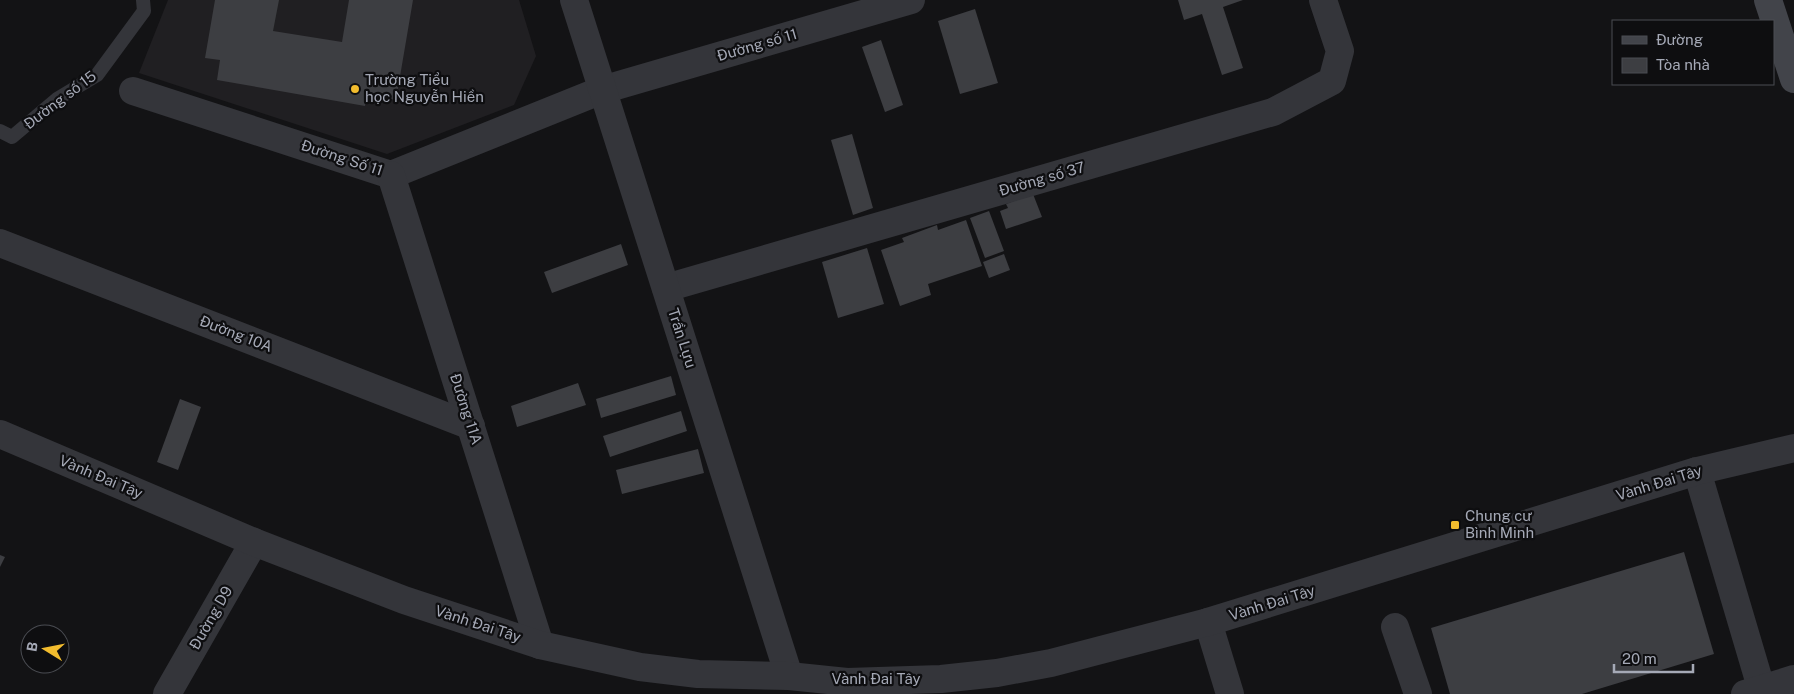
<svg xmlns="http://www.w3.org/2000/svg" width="1794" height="694" viewBox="0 0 1794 694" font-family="'Public Sans',sans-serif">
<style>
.built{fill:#201f22}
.building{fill:#3d3e42}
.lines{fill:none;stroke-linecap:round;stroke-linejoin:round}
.service{stroke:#34353a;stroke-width:14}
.minor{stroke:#34353a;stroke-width:28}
.tertiary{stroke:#34353a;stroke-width:28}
.secondary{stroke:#42444a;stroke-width:28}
.poi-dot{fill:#f2bc2e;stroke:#0e0e10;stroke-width:2}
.labels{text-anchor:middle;stroke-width:4.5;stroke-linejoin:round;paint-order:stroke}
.street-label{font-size:15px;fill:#a5a9b6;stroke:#0e0e10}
.poi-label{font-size:15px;fill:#a5a9b6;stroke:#0e0e10;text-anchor:start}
</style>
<rect width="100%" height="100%" fill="#131315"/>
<!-- built -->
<path class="built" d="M168,0H519L536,56L514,105L387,154L139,73Z"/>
<!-- building -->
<g class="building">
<path d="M215,0H279L273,31L342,42L349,0H413L396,100L367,95L365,106L217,80L220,60L205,58Z"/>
<path d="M1178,0H1243L1223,7L1243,68L1222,75L1202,14L1184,20Z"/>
<path d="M975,9L998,83L960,94L938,21Z"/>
<path d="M881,40L903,105L885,112L862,47Z"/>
<path d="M852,134L873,208L853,215L831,140Z"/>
<path d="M1033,194L1042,217L1006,229L1000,211L1008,208L1006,204Z"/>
<path d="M989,211L1004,251L985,258L970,218Z"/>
<path d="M966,220L982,266L928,284L931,295L900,306L881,250L904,242L902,238L937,225L938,230Z"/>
<path d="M621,244L628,265L552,293L544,272Z"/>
<path d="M867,248L884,304L838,318L822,262Z"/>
<path d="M1004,254L1010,270L989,278L983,262Z"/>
<path d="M671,376L676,395L601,418L596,399Z"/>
<path d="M578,383L586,405L517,427L511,406Z"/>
<path d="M180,399L201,407L178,470L157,462Z"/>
<path d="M681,411L687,431L610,457L603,436Z"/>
<path d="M698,449L704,473L622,494L616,470Z"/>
<path d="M1684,552L1714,654L1582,694H1450L1431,628Z"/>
<path d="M0,555L5,557L0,567Z"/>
</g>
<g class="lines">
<!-- service -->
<path class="service" d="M0,131L12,137L57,99L97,75L144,11L143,0"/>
<!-- minor -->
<g class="minor">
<path d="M133,91L391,175L602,90L911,0"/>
<path d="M391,175L540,645"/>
<path d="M0,243L471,426"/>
<path d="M666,288L1273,112L1332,81L1340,51L1323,0"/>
<path d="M1697,471L1763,694"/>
<path d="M1208,622L1230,694"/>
<path d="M1395,627L1418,694"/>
<path d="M167,694L254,542"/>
<path d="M1745,694L1794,679"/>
</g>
<!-- tertiary -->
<g class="tertiary">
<path d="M574,0L789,676"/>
<path d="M0,434L254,542L404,600L540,645L640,667L698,674L789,676L847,682L941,679L997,673L1051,663L1208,622L1697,471L1794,448"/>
</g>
<!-- secondary -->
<path class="secondary" d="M1768,0L1794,79"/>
</g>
<!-- markers -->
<g class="poi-dot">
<circle cx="355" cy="89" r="5"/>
<rect x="1450" y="520" width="10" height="10" rx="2.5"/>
</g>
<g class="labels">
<!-- street labels -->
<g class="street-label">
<text transform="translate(757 45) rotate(-16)" y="5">Đường số 11</text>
<text transform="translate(60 100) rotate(-37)" y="5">Đường số 15</text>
<text transform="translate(342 158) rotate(18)" y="5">Đường Số 11</text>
<text transform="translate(1042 179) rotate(-16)" y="5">Đường số 37</text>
<text transform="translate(236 334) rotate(21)" y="5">Đường 10A</text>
<text transform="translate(682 338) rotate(72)" y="5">Trần Lựu</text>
<text transform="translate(466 409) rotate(72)" y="5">Đường 11A</text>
<text transform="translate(101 477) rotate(23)" y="5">Vành Đai Tây</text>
<text transform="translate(1659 483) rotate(-17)" y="5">Vành Đai Tây</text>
<text transform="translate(1272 603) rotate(-17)" y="5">Vành Đai Tây</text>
<text transform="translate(211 618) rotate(-60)" y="5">Đường D9</text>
<text transform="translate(478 624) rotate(18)" y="5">Vành Đai Tây</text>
<text x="876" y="684">Vành Đai Tây</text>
</g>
<!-- poi labels -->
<g class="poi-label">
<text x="365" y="85">Trường Tiểu<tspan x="365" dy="17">học Nguyễn Hiền</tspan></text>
<text x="1465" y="521">Chung cư<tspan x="1465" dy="17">Bình Minh</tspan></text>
</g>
</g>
<!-- legend -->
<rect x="1612" y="20" width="162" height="65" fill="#0e0e10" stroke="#4a4c52"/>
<rect x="1622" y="36" width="25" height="8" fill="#42444a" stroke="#4a4c52"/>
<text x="1656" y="45" font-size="15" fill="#a5a9b6">Đường</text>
<rect x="1622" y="58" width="25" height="15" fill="#3d3e42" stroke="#4a4c52"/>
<text x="1656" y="70" font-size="15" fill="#a5a9b6">Tòa nhà</text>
<!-- north arrow -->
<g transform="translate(45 649) rotate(280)"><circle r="24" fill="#0e0e10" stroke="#4a4c52"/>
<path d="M0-4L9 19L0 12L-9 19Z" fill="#f2bc2e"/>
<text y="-8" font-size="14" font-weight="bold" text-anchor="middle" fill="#a5a9b6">B</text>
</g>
<!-- scale -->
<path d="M1614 664v8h79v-8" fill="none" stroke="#a5a9b6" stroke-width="2.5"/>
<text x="1622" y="664" font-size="15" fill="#a5a9b6" stroke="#0e0e10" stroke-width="4" paint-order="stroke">20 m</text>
</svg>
